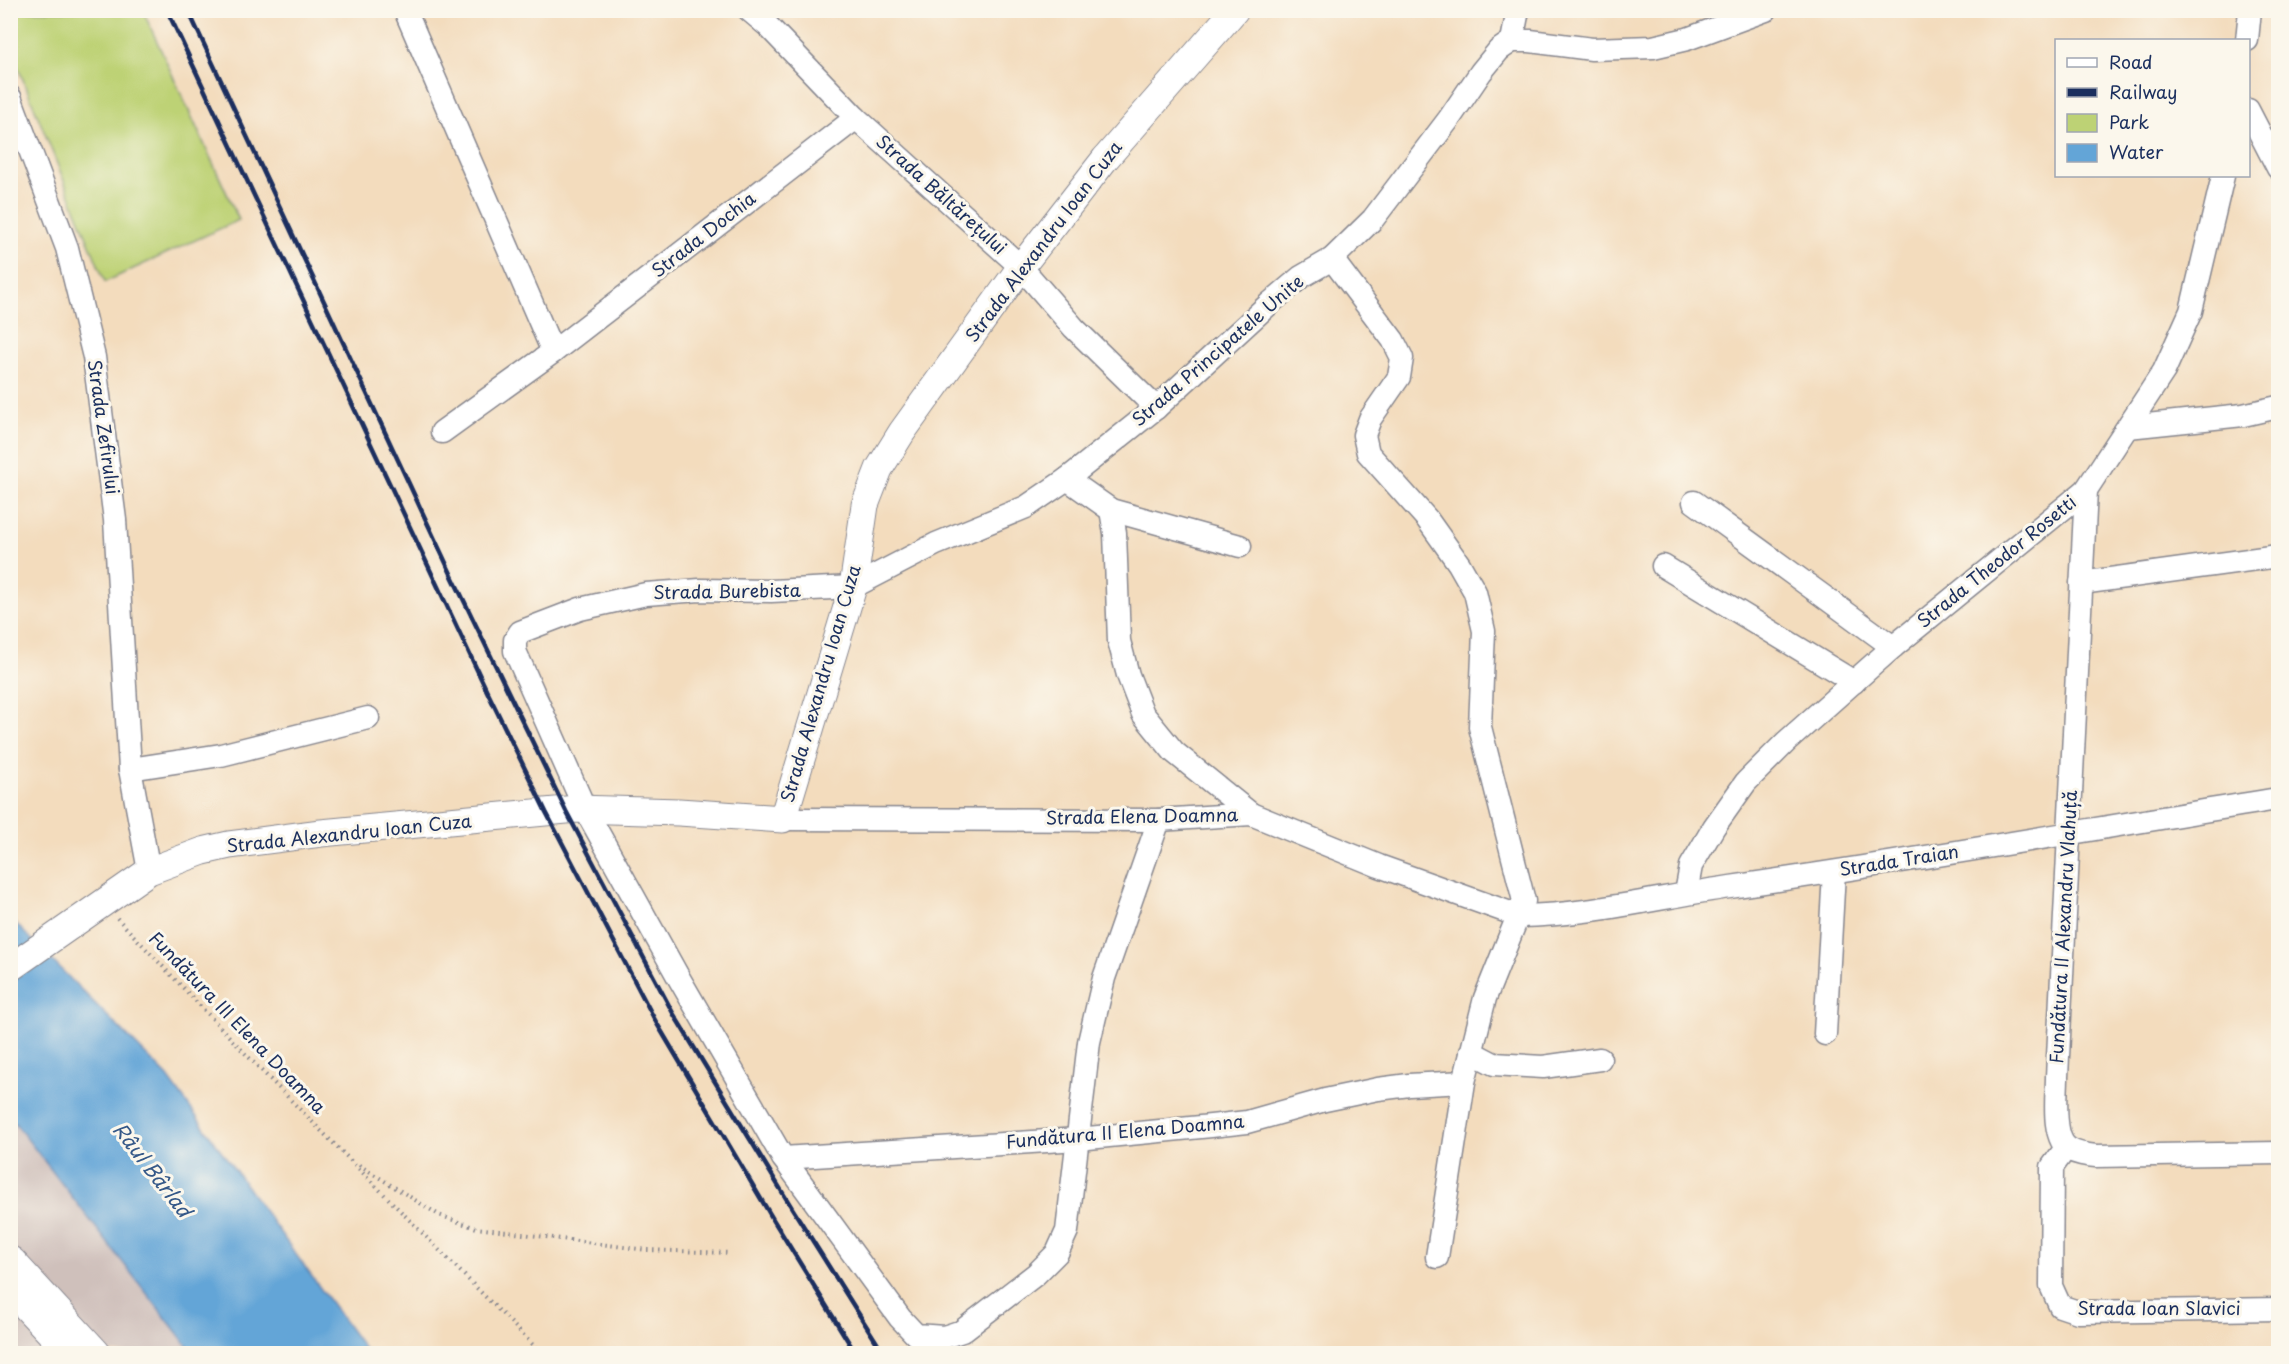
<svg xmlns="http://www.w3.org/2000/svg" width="2289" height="1364" viewBox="0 0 2289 1364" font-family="'Playpen Sans',sans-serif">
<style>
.industrial{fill:#cfc0bb}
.green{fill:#bdd275;stroke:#6c806a;stroke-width:1.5}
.water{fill:#63a5d7;stroke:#3f6a9a;stroke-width:1.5}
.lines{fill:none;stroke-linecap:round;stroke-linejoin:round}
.minor-casing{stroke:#87868e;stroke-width:25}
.tertiary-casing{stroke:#87868e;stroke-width:29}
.trunk-casing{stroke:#87868e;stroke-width:35}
.path{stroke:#87868e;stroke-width:4;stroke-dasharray:1.5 4.5;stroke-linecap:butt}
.minor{stroke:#fff;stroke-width:22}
.tertiary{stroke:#fff;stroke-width:27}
.trunk{stroke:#fff;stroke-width:33}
.rail{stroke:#1b2f5e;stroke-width:4.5}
.labels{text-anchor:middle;stroke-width:6;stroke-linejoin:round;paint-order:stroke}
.street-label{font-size:18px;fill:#1b2f5e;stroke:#fbf7ec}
.water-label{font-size:20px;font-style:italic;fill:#345888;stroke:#fbf7ec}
</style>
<rect width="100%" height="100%" fill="#fbf7ec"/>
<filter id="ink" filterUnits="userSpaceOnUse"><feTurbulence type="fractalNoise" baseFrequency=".0167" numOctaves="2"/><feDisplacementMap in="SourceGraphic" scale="12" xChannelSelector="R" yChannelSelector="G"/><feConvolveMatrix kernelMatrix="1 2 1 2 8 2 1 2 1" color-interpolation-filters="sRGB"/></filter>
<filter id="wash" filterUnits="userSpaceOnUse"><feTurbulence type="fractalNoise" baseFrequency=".008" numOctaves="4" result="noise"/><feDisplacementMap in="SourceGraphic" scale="24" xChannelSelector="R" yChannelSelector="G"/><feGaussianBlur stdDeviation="1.35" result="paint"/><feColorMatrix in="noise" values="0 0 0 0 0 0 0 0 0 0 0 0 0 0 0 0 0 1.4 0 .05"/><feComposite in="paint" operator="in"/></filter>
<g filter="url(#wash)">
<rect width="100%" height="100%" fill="#f3dcbd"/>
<!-- industrial -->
<path class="industrial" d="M11,1118L193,1353H11Z"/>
<!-- green -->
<path class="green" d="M10,11H143L239,220L105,282L11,50Z"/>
<!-- water -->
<path class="water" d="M10,918L168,1077L367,1353H193L11,1118Z"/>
</g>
<g filter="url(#ink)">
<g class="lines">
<defs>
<g id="minor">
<path d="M405,10L553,352"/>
<path d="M749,10L768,26L856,118L1021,267L1074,328L1156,408"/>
<path d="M2247,40L2250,10"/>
<path d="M1512,41L1518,10"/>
<path d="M10,97L67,248L94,357L115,520L130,769L149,871"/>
<path d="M2248,110L2278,168"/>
<path d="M1332,259L1393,340L1402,358L1399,377L1370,419L1364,435L1368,453L1427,519L1459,564L1475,592L1484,631L1480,727L1524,901L1485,998L1464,1082L1437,1257"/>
<path d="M2128,427L2243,415L2278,407"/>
<path d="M442,432L553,352L856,118"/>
<path d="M1067,479L1111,510L1240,546"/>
<path d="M2086,490L2057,1077C2057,1095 2051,1138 2069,1149C2077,1154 2086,1155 2096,1156L2278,1153"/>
<path d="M1694,502L1893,647"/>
<path d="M1111,510L1115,533L1119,641L1128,675L1143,714L1174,752L1251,814"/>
<path d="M1663,566L1854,682"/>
<path d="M2081,583L2278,556"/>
<path d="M130,769L221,755L368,718"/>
<path d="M783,819L1159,820L1251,814L1379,866L1519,916C1591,915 1660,897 1730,887C1914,861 2096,828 2278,799"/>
<path d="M1159,820L1104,978L1089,1042L1067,1231L1057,1253L1036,1274L962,1331L944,1337L916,1335L900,1318L783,1158L680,980L585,809L515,651V640L520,632L580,609L646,594L700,590L771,591L853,587L936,544L1026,507L1067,479L1156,408L1269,304L1301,277L1332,259L1373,219L1449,119L1481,72L1499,50L1512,41H1530L1592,49L1653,47L1687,39L1766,10"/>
<path d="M1686,893L1691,866L1714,827L1746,782L1786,742L1893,647L2086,490L2164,371L2191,311L2223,176"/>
<path d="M1825,1034L1834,872"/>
<path d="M1471,1052L1494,1064L1543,1067L1600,1059"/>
<path d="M2066,1148L2052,1167L2051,1286L2060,1306L2078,1312L2278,1309"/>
<path d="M783,1158L1078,1139L1211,1126L1247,1122L1325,1100L1378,1089L1409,1085L1464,1082"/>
</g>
<g id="tertiary">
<path d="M10,968L149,871L203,851L229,845L321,833L577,809L679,812L783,819L853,587L865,505L879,469L902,432L1021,267L1105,159L1235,10"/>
<path d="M10,1290L70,1354"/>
</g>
<path id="trunk" d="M10,1263L94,1354"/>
</defs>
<!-- minor casing -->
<use href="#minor" class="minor-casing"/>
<!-- tertiary casing -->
<use href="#tertiary" class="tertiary-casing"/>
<!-- trunk casing -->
<use href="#trunk" class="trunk-casing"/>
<!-- path -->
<g class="path">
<path d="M117,918L258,1067L542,1354"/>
<path d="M359,1165L439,1215L476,1228L647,1250L730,1253"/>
</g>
<!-- minor -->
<use href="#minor" class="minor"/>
<!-- tertiary -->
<use href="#tertiary" class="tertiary"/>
<!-- trunk -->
<use href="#trunk" class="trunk"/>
<!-- rail -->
<g class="rail">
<path d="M167,10L486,689L546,812L656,1022L774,1221L856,1354"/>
<path d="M188,10L453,578L566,811L673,1013L792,1208L884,1354"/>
</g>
</g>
</g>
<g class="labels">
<!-- street labels -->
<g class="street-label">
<text transform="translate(941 195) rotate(42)" y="6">Strada Băltărețului</text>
<text transform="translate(704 235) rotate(-38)" y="6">Strada Dochia</text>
<text transform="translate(1044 242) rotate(-53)" y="6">Strada Alexandru Ioan Cuza</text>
<text transform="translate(1218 351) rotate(-41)" y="6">Strada Principatele Unite</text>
<text transform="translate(103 427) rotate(82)" y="6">Strada Zefirului</text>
<text transform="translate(1997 562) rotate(-39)" y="6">Strada Theodor Rosetti</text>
<text transform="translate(727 592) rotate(-1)" y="6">Strada Burebista</text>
<text transform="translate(821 684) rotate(-74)" y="6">Strada Alexandru Ioan Cuza</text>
<text transform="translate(1142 817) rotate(-1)" y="6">Strada Elena Doamna</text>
<text transform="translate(349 834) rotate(-6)" y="6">Strada Alexandru Ioan Cuza</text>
<text transform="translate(1899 861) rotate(-9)" y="6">Strada Traian</text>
<text transform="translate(2064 927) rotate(-87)" y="6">Fundătura II Alexandru Vlahuță</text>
<text transform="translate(237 1023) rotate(46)" y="6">Fundătura III Elena Doamna</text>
<text transform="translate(1125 1132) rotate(-5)" y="6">Fundătura II Elena Doamna</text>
<text x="2159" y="1315">Strada Ioan Slavici</text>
</g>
<!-- water labels -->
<g class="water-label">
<text transform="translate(152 1170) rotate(52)" y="7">Râul Bârlad</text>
</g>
</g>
<!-- margin -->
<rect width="2289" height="1364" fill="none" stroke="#fbf7ec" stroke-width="36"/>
<!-- legend -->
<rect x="2055" y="39" width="195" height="138" fill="#fbf7ec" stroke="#a1a7b3" stroke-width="1.5"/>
<rect x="2067" y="58" width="30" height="9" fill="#ffffff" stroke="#a1a7b3" stroke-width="1.5"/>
<text x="2109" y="69" font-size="18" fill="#1b2f5e">Road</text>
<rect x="2067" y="88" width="30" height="9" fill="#1b2f5e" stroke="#a1a7b3" stroke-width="1.5"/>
<text x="2109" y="99" font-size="18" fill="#1b2f5e">Railway</text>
<rect x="2067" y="114" width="30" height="18" fill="#bdd275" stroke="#a1a7b3" stroke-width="1.5"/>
<text x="2109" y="129" font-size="18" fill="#1b2f5e">Park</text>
<rect x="2067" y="144" width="30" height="18" fill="#63a5d7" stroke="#a1a7b3" stroke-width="1.5"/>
<text x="2109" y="159" font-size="18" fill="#1b2f5e">Water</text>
</svg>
